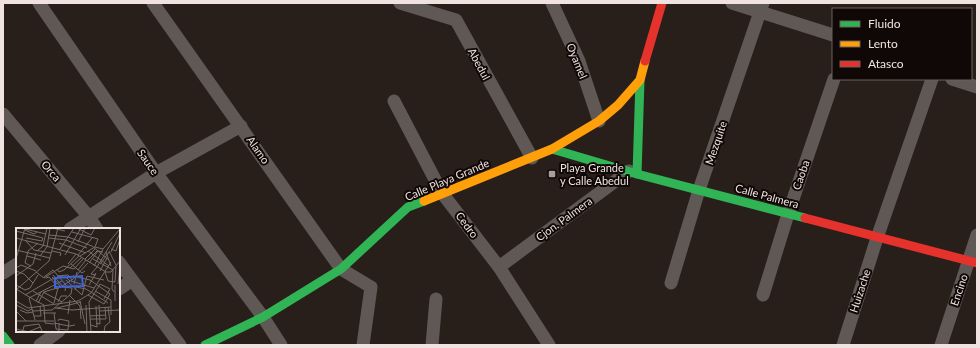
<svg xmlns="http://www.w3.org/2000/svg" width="980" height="348" viewBox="0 0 980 348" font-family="Lato,sans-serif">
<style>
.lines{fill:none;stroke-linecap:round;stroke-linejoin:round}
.street{stroke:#605855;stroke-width:13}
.fast{stroke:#30b455;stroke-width:9}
.slow{stroke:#ff9f0a;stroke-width:9}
.jam{stroke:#e5322d;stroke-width:9}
.poi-dot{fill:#aa9e9a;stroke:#100806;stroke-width:1.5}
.labels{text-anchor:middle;stroke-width:4;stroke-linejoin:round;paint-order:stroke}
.street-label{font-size:11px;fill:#f0e3df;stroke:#100806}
.poi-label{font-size:11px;fill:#f0e3df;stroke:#100806;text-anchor:start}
.inset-road{fill:none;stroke:#786d69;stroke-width:1}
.view{fill:#3d64d9;fill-opacity:0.15;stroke:#3d64d9;stroke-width:2}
.inset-edge{fill:none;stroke:#f0e3df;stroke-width:2}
</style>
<rect width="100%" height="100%" fill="#281f1b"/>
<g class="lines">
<!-- street -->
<g class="street">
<path d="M39,3L156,173L263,317L281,345"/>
<path d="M153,3L341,269L371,287L363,345"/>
<path d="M400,3L456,20L532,158"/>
<path d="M552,3L579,61L599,121"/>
<path d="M732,3L833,35"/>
<path d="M952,79L977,87"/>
<path d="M394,101L442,193L499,267L549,345"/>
<path d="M3,114L89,217L97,229"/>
<path d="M70,229L156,173L241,126"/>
<path d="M119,262L180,345"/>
<path d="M499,267L629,171"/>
<path d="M3,273L17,264"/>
<path d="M671,283L699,190L763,3"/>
<path d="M119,289L131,281"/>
<path d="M763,295L788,214L834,79"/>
<path d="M40,345L59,331"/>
<path d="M432,345L436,299"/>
<path d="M843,345L877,238L932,79"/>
<path d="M941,345L977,235"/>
</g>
<!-- fast -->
<g class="fast">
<path d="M552,149L637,174L805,218"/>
<path d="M637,174L640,80"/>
<path d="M3,336L10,345"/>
<path d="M205,345L263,317L341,269L408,207L424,201"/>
</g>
<!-- slow -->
<path class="slow" d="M424,201L552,149L599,121L618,105L640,80L645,61"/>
<!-- jam -->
<g class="jam">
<path d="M645,61L662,3"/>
<path d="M805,218L977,263"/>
</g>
</g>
<!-- markers -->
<rect class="poi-dot" x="548" y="170" width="8" height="8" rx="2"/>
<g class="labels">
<!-- street labels -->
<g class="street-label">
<text transform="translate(577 61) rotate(68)" y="4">Oyamel</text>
<text transform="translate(479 64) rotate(62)" y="4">Abedul</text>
<text transform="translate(716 143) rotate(-71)" y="4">Mezquite</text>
<text transform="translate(258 150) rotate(55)" y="4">Alamo</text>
<text transform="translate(148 162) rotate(55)" y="4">Sauce</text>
<text transform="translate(51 171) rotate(50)" y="4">Orca</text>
<text transform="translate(801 175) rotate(-71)" y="4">Caoba</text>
<text transform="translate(447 180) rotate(-23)" y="4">Calle Playa Grande</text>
<text transform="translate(767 196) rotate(15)" y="4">Calle Palmera</text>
<text transform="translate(564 219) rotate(-36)" y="4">Cjon. Palmera</text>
<text transform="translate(467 225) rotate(53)" y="4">Cedro</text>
<text transform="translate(959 290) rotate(-71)" y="4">Encino</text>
<text transform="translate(860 291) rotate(-72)" y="4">Huizache</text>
</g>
<!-- poi labels -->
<g class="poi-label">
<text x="560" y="172">Playa Grande<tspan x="560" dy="13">y Calle Abedul</tspan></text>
</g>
</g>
<!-- overview -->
<g transform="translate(16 228)">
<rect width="104" height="104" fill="#281f1b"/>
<path class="inset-road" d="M36,0L49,3M61,0L75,7L79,0M9,1L30,6M9,2L18,6L21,4M0,3L27,10L26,13L10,10M56,4L82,11L79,19M33,7L52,9M52,9L76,18L93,32M0,10L60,26L90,44M33,10L50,12M50,12L71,20M10,13L18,22L35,25M62,14L69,0M43,15L70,25M44,21L58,0M95,21L100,23L104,11M0,22L34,30M21,23L27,18L31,0M36,23L45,25L44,28M72,23L93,38M93,23L100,37M90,24L95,38M95,24L104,5M49,27L65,0M62,27L76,10M11,28L25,32M24,28L31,19L34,0M64,28L79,19L87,21M0,31L9,0M69,31L79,21M77,31L97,42L96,61L98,64M71,33L81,23M73,35L82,23L87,24M85,35L93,24M52,36L60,26M55,36L66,45L69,43M15,38L9,35L12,23L22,15M78,38L87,21L104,1M81,39L96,14M0,40L5,37L20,43M54,40L66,29M41,41L43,44L48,42L63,28M62,42L70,32M0,43L8,46L17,55M84,43L91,30M20,44L28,50L47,38L58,41L68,30M89,44L92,53L99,54L100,38M90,44H95L104,33M37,47L47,59L56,60M80,47L75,46L81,39M0,48L17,36L20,25M41,48L52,47L56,52M42,48L51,50L54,53M57,48L74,52L94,66L88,76L72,67M28,49L37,42L50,57L49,63M36,49L45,59M30,50L33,49L40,57M50,52L66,67L71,48L88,52M55,53L78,60M58,56L61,44M102,56L104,38M0,57L9,62L14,60L22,47M73,57L80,45M99,57V73M39,58L41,61L56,52L72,35M0,61L20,73L25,64M0,62L33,33L42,0M59,62L60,59L70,61L92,75M17,63L38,76M79,63L95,72V87M27,64L46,74M9,67L38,50M53,67L64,78L65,91M13,70L46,53M13,70L19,92M0,73L12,80L62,73L75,65L95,34M20,73L28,77L29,95L38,96M64,73L69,96M42,74L45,68H51M22,75L28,64L41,60M38,75L42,60M0,77L12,83L16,81M70,77L71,104M39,80L56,82L95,79M41,80L65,74M4,82L11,85L17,84M0,83L10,93M17,83L36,82L55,66L56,60M83,83L104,82M27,85H40M38,85L40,101M52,86L54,72M18,88H25L24,78M74,88L90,87M74,91H90L89,79M0,93H38M42,93L43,91L53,93L52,102M38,95L53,98L59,97M80,95L84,96L83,77M75,97L81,99L80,78M0,101L13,104M40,101L52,102M7,102L8,98L23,96L26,103M12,104L24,99M38,104L43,103V95M75,104L73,74L84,56L94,61L88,71M88,104L89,98L94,94L92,79"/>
<path class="view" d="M66,48L67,58L39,59V50Z"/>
<rect width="104" height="104" class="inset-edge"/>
</g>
<!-- border -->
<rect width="980" height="348" fill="none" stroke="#f0e3df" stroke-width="8"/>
<!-- legend -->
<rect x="832" y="8" width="140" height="72" fill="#100806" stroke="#6a605d"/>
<rect x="840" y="21" width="20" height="6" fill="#30b455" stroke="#6a605d"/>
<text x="868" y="28" font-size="12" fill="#f0e3df">Fluido</text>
<rect x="840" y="41" width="20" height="6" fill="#ff9f0a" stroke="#6a605d"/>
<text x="868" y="48" font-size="12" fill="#f0e3df">Lento</text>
<rect x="840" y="61" width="20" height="6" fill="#e5322d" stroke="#6a605d"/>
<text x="868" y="68" font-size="12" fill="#f0e3df">Atasco</text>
</svg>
